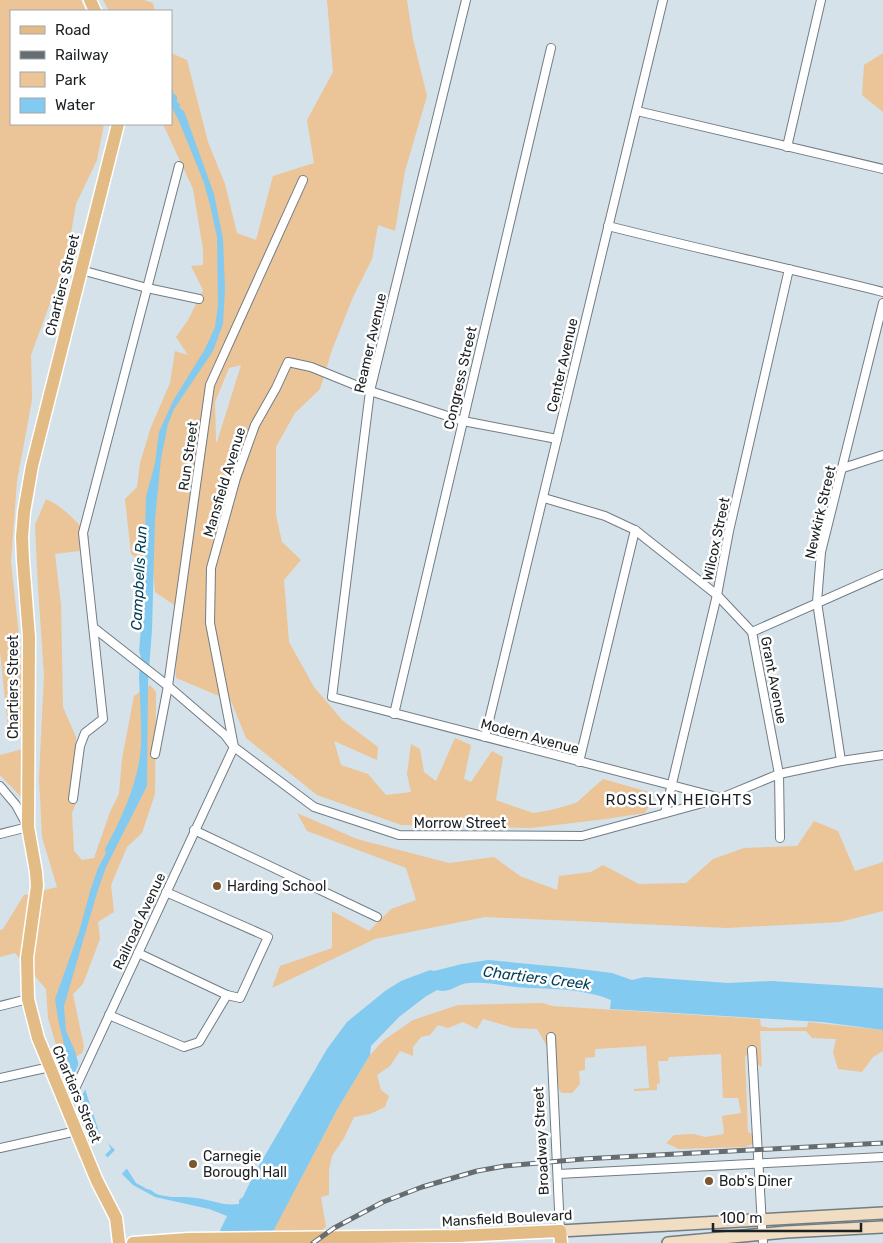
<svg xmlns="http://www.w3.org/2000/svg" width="883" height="1243" viewBox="0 0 883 1243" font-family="Rubik,sans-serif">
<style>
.green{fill:#ebc498;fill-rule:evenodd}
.water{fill:#83caf1}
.pier{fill:#d5e2e9}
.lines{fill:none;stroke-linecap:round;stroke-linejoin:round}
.street-casing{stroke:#717d84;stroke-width:10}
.secondary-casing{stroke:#717d84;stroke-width:14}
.primary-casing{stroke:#fff;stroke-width:15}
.street{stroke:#fff;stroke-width:8}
.secondary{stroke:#f1ddc2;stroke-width:11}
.primary{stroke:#e3bb85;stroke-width:12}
.rail-casing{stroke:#656d72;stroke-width:5}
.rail{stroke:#fff;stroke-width:3;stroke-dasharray:9;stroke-linecap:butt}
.poi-dot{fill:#7a5830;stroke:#fff;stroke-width:2}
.labels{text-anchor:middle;stroke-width:5;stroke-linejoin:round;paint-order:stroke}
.street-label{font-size:14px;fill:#1b2023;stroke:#fff}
.poi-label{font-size:14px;fill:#1b2023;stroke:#fff;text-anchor:start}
.water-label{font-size:15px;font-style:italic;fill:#003d57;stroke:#fff}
.neighbourhood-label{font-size:15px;letter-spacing:1px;fill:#1b2023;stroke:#fff}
</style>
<rect width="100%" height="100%" fill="#d5e2e9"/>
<!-- green -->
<g class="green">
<path d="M0,0H81L86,11H11V124H104L97,160L76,204L67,257L31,355L32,400L17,481L11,562L20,645L24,729L17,731L8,729L0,651Z"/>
<path d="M103,0H144L153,3L155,11H109Z"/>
<path d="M327,0H407L413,39L427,96L405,171L395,231L378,225L372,259L353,297L332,350L320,389L295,413L276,447V515L282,542L301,560L284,580L289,642L314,687L342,720L378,747L377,760L334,741L341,765L368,774L386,795L411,792L407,774L411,744L420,749L424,772L436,781L455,738L471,745L464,779L471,782L492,751L503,757L496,800L533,813L551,810L576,803L603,779L656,794L645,813L606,819L531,828L401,825L317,795L246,738L231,701L176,678L174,605L155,592L153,570L131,554L125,499L137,487L140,463L151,427L170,383L175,351L188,355L176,337L188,320L203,290L191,266L203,265V249L193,189L163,124H171V53L187,60L208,142L225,184L237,233L256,240L273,176L314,163L307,120L333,72ZM241,365L217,442H216L215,402L229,368Z"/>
<path d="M883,53V112L862,95L864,65Z"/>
<path d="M46,499C63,506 78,523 90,537L79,551L55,554L61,604L63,707L76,737L77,801L72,813L74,851L82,860L94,858L110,812L119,794L122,759L134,696L150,685L156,692L155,794L142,833L127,847L111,885L114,912L98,922L100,939L83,984L73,994L84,1047L82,1053L62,1065L48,1018L46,989L15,953L0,957V930L3,929L24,895L57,887L42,837L39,778L44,675L38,588L35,525Z"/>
<path d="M23,749L22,798L0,775V755Z"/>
<path d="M297,813L357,839L449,863L494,857L520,876L557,890L559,876L591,872L603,865L639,884L686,883L713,859L744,848L797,846L814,821L838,831L855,871L883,862V911L840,922L727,928L485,917L375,939L272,988L280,966L332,948V911L369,931L391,909L416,900L406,868L307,831Z"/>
<path d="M543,1003L552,1006L760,1019L761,1026L770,1028L807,1027L808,1022L883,1030V1051L873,1057L862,1072L838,1069L833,1052L836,1039L812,1038L806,1031H760L762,1067L757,1064L755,1049L745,1056L748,1132L754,1135L755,1143L745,1147L679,1149L666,1143L674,1135L694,1134L705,1137L724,1134L722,1116L741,1113L738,1098H723L721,1054L669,1057L668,1061H658L660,1083L657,1084V1090L634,1091V1089L649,1088L646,1046L595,1049V1057L585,1058V1070L579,1071L580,1084L572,1093H561C556,1084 559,1083 557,1073C555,1060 544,1041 537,1029L514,1028L483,1019L477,1029L463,1022L448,1028L438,1025L430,1035L421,1037L413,1047V1056L400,1051L390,1066L377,1075L381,1090L389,1096L385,1107L370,1114L354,1117L344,1138L332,1156L329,1170V1195L321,1197L326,1227L317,1234L272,1232L338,1108L370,1055L384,1040L413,1020L458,1005Z"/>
</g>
<!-- water -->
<path class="water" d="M171,87L174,94L177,96V102L180,104V108L184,111L214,194L223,239L225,288L223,324L213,351L174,409L168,424L161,459L155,520L152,630L148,682L147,786L106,867L97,893L64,1006L66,1031L75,1051L86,1092L100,1135L115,1150L136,1183L147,1189L151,1190C155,1194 159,1195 165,1196C174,1198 186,1196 196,1198C213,1200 221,1206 239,1204V1200L243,1197L253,1176L327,1049L347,1022L385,991L401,981L430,970L434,971L462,964L488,960L572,968L612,973L632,980L645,977L728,983L771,981L883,988V1030L822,1022L610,1009L611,1000C585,989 556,989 528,988C508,987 490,982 470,983C457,983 451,994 437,990L425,997L399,1017L371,1046L370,1055L338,1108L267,1243H214L227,1216L209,1209L155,1197L133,1185L116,1168L94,1141L71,1074L58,1019L55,999L79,932L91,888L98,868L106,853L105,849C124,814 143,773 141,732C141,714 140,696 139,678C139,669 143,659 139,651L143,605L146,497L155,463L159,432L173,401L205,349L215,327L218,305L217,237L210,205L204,183L179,121L171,106Z"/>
<!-- pier -->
<g class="pier">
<path d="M80,1061L87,1086L78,1103L71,1081Z"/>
<path d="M104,1135L111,1149L105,1155L94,1145Z"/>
<path d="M117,1148L129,1166L120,1176L106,1159Z"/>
</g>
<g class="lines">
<defs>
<g id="street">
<path d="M466,0L370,391L332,697L721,798"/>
<path d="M637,111L883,169"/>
<path d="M787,147L821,0"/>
<path d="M608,226C699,249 791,269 883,292"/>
<path d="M81,270L147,288L199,299"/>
<path d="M843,468L883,455"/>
<path d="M544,498L605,516L635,530L717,595L752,632L779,774L780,838"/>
<path d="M94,628L168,686L225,735L234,747L314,807L399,835L582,836L721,798L779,774L841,761L883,755"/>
<path d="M752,632L883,574"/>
<path d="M394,714L551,48"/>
<path d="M485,737L663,0"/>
<path d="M155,754L168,686L210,385L303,180"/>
<path d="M841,761L817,602L821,552L883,303"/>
<path d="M579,762L635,530"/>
<path d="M0,786L16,805L28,827L0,834"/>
<path d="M73,799L80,746L85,733L103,719L83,533L179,166"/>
<path d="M665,813L717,595L729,531L789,269"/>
<path d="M194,830L377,917"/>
<path d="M138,953L227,995L240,998L268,937L166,892"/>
<path d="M0,1006L28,999"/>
<path d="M109,1015L184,1047L199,1042L227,995"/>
<path d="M551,1037L560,1231"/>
<path d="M752,1050L763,1243"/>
<path d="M0,1078L50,1067"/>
<path d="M67,1106L234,747L210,623L211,568L236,478L255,425L276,388L288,362L311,367L370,391L463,421L557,439"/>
<path d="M0,1148L77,1131"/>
<path d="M558,1174L883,1157"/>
</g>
<g id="secondary">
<path d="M560,1231L883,1213"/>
<path d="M668,1243L786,1232L883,1227"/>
</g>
<g id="primary">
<path d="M90,0L95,11"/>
<path d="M118,124L32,466L24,512L22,537L23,560L29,637L28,827L36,872L37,886L27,958L28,999L38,1038L97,1181L116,1218L119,1243"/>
<path d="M133,1243L188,1239L459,1236L560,1231L561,1243"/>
</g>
</defs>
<!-- street casing -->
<use href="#street" class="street-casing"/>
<!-- secondary casing -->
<use href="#secondary" class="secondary-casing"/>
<!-- primary casing -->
<use href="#primary" class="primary-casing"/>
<!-- street -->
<use href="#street" class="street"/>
<!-- secondary -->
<use href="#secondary" class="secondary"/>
<!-- primary -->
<use href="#primary" class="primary"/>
<defs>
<path id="rail" d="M313,1243L334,1228L383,1202L422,1187L477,1171L505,1166L583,1159L883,1143"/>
</defs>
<!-- rail casing -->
<use href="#rail" class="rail-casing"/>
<!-- rail -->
<use href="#rail" class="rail"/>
</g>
<!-- markers -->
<g class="poi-dot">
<circle cx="217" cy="886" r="5"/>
<circle cx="193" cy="1164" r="5"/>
<circle cx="709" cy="1181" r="5"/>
</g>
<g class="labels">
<!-- street labels -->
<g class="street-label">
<text transform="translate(62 285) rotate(-76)" y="5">Chartiers Street</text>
<text transform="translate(370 343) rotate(-77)" y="5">Reamer Avenue</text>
<text transform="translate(562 365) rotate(-77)" y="5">Center Avenue</text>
<text transform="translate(460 378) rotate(-77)" y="5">Congress Street</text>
<text transform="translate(188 456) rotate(-82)" y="5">Run Street</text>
<text transform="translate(224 482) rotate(-73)" y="5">Mansfield Avenue</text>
<text transform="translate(820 512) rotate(-77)" y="5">Newkirk Street</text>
<text transform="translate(716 539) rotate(-78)" y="5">Wilcox Street</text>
<text transform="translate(774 680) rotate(79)" y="5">Grant Avenue</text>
<text transform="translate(13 687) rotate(-90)" y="5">Chartiers Street</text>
<text transform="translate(530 736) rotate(15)" y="5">Modern Avenue</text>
<text x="460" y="828">Morrow Street</text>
<text transform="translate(139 921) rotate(-65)" y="5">Railroad Avenue</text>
<text transform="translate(77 1094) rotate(67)" y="5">Chartiers Street</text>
<text transform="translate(541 1141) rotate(-93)" y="5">Broadway Street</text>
<text transform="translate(507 1218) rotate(-3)" y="5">Mansfield Boulevard</text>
</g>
<!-- poi labels -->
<g class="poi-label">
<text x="227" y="891">Harding School</text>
<text x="203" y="1161">Carnegie<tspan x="203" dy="16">Borough Hall</tspan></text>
<text x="719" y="1186">Bob's Diner</text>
</g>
<!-- water labels -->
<g class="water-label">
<text transform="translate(139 578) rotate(-87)" y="5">Campbells Run</text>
<text transform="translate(537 978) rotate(7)" y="5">Chartiers Creek</text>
</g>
<!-- neighbourhood labels -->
<g class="neighbourhood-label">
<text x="679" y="805">ROSSLYN HEIGHTS</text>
</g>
</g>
<!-- legend -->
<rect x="10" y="10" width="162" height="115" fill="#ffffff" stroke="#a4a6a7"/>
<rect x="20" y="26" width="25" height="8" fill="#e3bb85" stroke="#a4a6a7"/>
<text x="55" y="35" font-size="15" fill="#1b2023">Road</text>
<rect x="20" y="51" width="25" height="8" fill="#656d72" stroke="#a4a6a7"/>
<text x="55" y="60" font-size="15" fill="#1b2023">Railway</text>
<rect x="20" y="72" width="25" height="15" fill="#ebc498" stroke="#a4a6a7"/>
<text x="55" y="85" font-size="15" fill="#1b2023">Park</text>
<rect x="20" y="98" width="25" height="15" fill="#83caf1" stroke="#a4a6a7"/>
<text x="55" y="110" font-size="15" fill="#1b2023">Water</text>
<!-- scale -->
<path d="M713 1223v8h148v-8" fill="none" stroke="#1b2023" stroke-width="2.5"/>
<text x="720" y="1223" font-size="15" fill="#1b2023" stroke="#ffffff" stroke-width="4" paint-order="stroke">100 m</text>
</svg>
